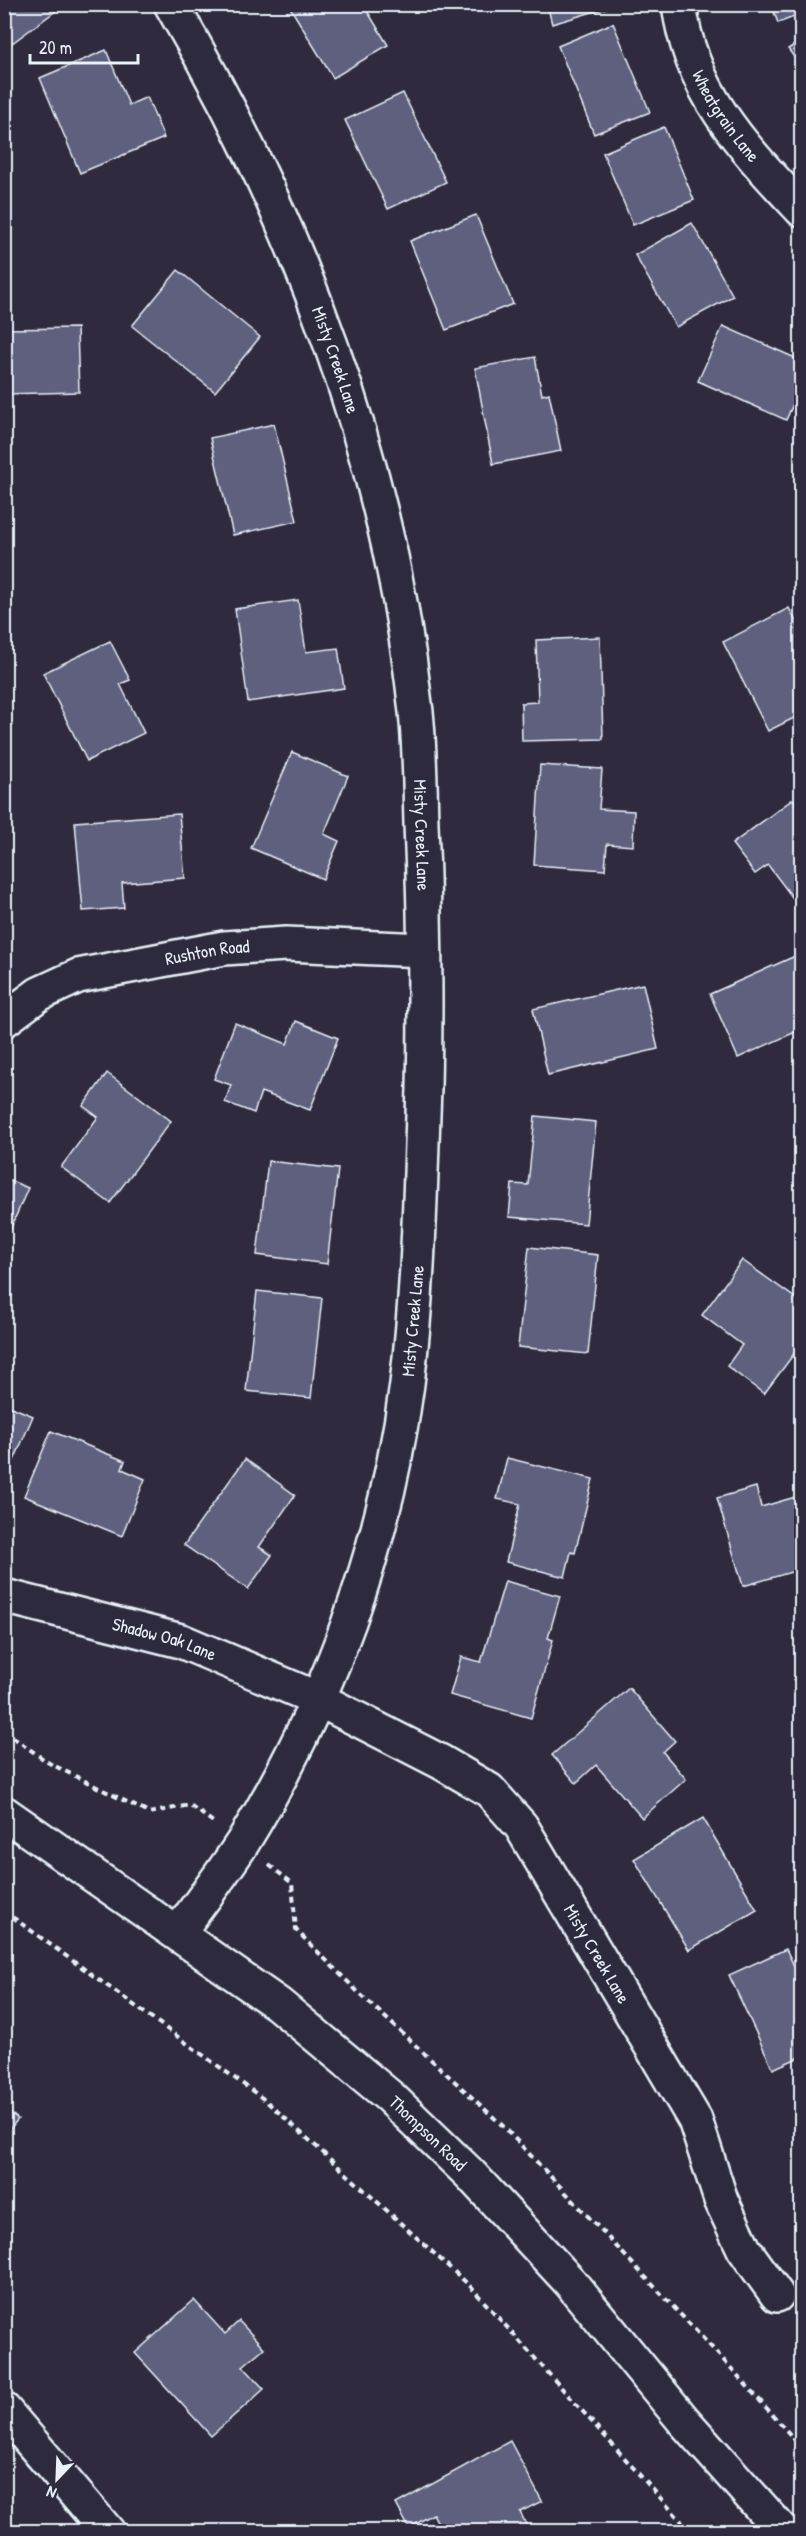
<svg xmlns="http://www.w3.org/2000/svg" width="806" height="2536" viewBox="0 0 806 2536" font-family="'Patrick Hand',sans-serif">
<style>
.building{fill:#5f617e;stroke:#e8f1f8;stroke-width:1.5}
.lines{fill:none;stroke-linecap:round;stroke-linejoin:round}
.minor-casing{stroke:#e8f1f8;stroke-width:38}
.tertiary-casing{stroke:#e8f1f8;stroke-width:38}
.path{stroke:#e8f1f8;stroke-width:4;stroke-dasharray:6 4.5;stroke-linecap:butt}
.minor{stroke:#2f2a3d;stroke-width:33}
.tertiary{stroke:#2f2a3d;stroke-width:33}
.labels{text-anchor:middle;stroke-width:5;stroke-linejoin:round;paint-order:stroke}
.street-label{font-size:18px;fill:#e8f1f8;stroke:#2f2a3d}
</style>
<rect width="100%" height="100%" fill="#2f2a3d"/>
<filter id="ink" filterUnits="userSpaceOnUse"><feTurbulence type="fractalNoise" baseFrequency=".0167" numOctaves="2"/><feDisplacementMap in="SourceGraphic" scale="12" xChannelSelector="R" yChannelSelector="G"/><feConvolveMatrix kernelMatrix="1 2 1 2 8 2 1 2 1" color-interpolation-filters="sRGB"/></filter>
<g filter="url(#ink)">
<!-- building -->
<g class="building">
<path d="M4,4H65L4,49Z"/>
<path d="M288,4H363L388,45L333,78Z"/>
<path d="M547,4H613V6L552,24Z"/>
<path d="M771,4H802V14L778,23Z"/>
<path d="M613,23L650,112L594,134L558,46Z"/>
<path d="M802,40V68L788,49Z"/>
<path d="M106,50L129,105L147,97L164,138L80,173L40,78Z"/>
<path d="M403,93L446,182L388,209L345,120Z"/>
<path d="M664,127L694,200L633,225L603,153Z"/>
<path d="M476,215L513,304L446,330L410,241Z"/>
<path d="M692,223L733,296L676,327L635,255Z"/>
<path d="M178,270L260,337L215,392L132,326Z"/>
<path d="M723,326L802,361V384L786,420L698,381Z"/>
<path d="M77,328L79,392L4,394V329Z"/>
<path d="M535,357L542,395L549,393L561,451L493,464L475,368Z"/>
<path d="M274,424L297,521L233,535L210,438Z"/>
<path d="M298,600L306,652L338,648L344,688L248,702L235,609Z"/>
<path d="M789,608L802,633V714L768,731L723,642Z"/>
<path d="M600,637L603,739L522,741L521,703L538,702L536,640Z"/>
<path d="M110,641L130,680L120,684L144,733L87,761L43,673Z"/>
<path d="M292,752L348,776L324,834L339,841L323,879L251,848Z"/>
<path d="M540,765L602,769L599,809L634,811L633,846L607,844L605,870L534,865Z"/>
<path d="M793,799L802,811V910L768,865L755,874L732,844Z"/>
<path d="M179,814L185,878L122,883L124,908L83,911L75,822Z"/>
<path d="M802,953V1029L738,1058L710,994Z"/>
<path d="M643,984L658,1049L548,1075L533,1009Z"/>
<path d="M296,1021L338,1038L310,1110L261,1092L254,1113L225,1102L231,1085L214,1079L235,1023L287,1044Z"/>
<path d="M107,1073L171,1121L110,1203L61,1167L98,1117L83,1106Z"/>
<path d="M535,1116L596,1122L586,1224L509,1217L512,1184L528,1185Z"/>
<path d="M268,1161L338,1169L327,1264L257,1255Z"/>
<path d="M4,1178L28,1188L4,1244Z"/>
<path d="M529,1247L598,1255L588,1354L518,1347Z"/>
<path d="M742,1260L802,1303V1343L764,1394L727,1366L742,1345L702,1315Z"/>
<path d="M257,1291L322,1298L311,1398L246,1391Z"/>
<path d="M4,1404L33,1416L7,1477L4,1476Z"/>
<path d="M51,1431L125,1461L122,1469L145,1479L122,1536L24,1496Z"/>
<path d="M507,1458L593,1479L575,1553L571,1552L565,1577L506,1562L520,1504L497,1499Z"/>
<path d="M245,1459L295,1495L259,1547L272,1555L248,1589L184,1545Z"/>
<path d="M756,1487L761,1507L802,1495V1569L743,1586L717,1498Z"/>
<path d="M505,1581L560,1596L548,1638L553,1640L531,1718L450,1695L461,1657L481,1662Z"/>
<path d="M629,1688L675,1741L663,1752L686,1779L642,1818L596,1765L576,1783L552,1755Z"/>
<path d="M703,1818L757,1910L689,1950L634,1859Z"/>
<path d="M786,1949L802,1983V2056L773,2069L729,1975Z"/>
<path d="M4,2108L18,2119L4,2136Z"/>
<path d="M194,2300L225,2334L239,2321L264,2348L243,2366L264,2389L211,2436L135,2353Z"/>
<path d="M510,2441L542,2501L520,2512L530,2532H443L433,2514L409,2528L396,2504Z"/>
</g>
<g class="lines">
<defs>
<g id="minor">
<path id="s1" d="M171,4C298,221 389,461 416,712C420,749 420,787 421,824C425,912 426,1001 424,1089C420,1188 419,1286 407,1384C386,1545 328,1704 243,1842C223,1873 200,1903 178,1933"/>
<path id="s2" d="M679,4C690,93 744,148 802,210"/>
<path id="s3" d="M4,1020L39,994L78,976L224,948L286,944L424,950"/>
<path id="s4" d="M4,1596L181,1641L318,1699L441,1762L489,1790L521,1826L695,2120L721,2200L744,2249L777,2295"/>
<path d="M4,2410L108,2532"/>
</g>
<g id="tertiary">
<path id="s5" d="M4,1813L278,2004L390,2097L470,2174L570,2282L684,2421L783,2532"/>
</g>
</defs>
<!-- minor casing -->
<use href="#minor" class="minor-casing"/>
<!-- tertiary casing -->
<use href="#tertiary" class="tertiary-casing"/>
<!-- path -->
<g class="path">
<path d="M4,1731L49,1763L149,1813L190,1805L213,1822"/>
<path d="M269,1865L292,1883L296,1930L361,1995L503,2126L731,2368L802,2448"/>
<path d="M4,1911L265,2100L470,2286L691,2532"/>
</g>
<!-- minor -->
<use href="#minor" class="minor"/>
<!-- tertiary -->
<use href="#tertiary" class="tertiary"/>
</g>
</g>
<g class="labels">
<!-- street labels -->
<g class="street-label">
<text dy="6" stroke="none"><textPath href="#s2" startOffset="123">Wheatgrain Lane</textPath></text>
<text dy="6" stroke="none"><textPath href="#s1" startOffset="393">Misty Creek Lane</textPath></text>
<text dy="6" stroke="none"><textPath href="#s1" startOffset="878">Misty Creek Lane</textPath></text>
<text dy="6" stroke="none"><textPath href="#s3" startOffset="218">Rushton Road</textPath></text>
<text transform="translate(413 1321) rotate(-85)" y="6">Misty Creek Lane</text>
<text dy="6" stroke="none"><textPath href="#s4" startOffset="166">Shadow Oak Lane</textPath></text>
<text dy="6" stroke="none"><textPath href="#s4" startOffset="722">Misty Creek Lane</textPath></text>
<text dy="6" stroke="none"><textPath href="#s5" startOffset="532">Thompson Road</textPath></text>
</g>
</g>
<!-- margin -->
<rect width="806" height="2536" fill="none" stroke="#2f2a3d" stroke-width="24"/>
<rect x="12" y="12" width="782" height="2512" fill="none" stroke="#e8f1f8" stroke-width="2" filter="url(#ink)"/>
<!-- north arrow -->
<g transform="translate(57 2479) rotate(203)" stroke="#2f2a3d" stroke-width="4.5" paint-order="stroke">
<path d="M0-4.5L10 22L0 15L-10 22Z" fill="#e8f1f8"/>
<text y="-9" font-size="16" font-weight="bold" text-anchor="middle" fill="#e8f1f8">N</text>
</g>
<!-- scale -->
<path d="M30 54v9h108v-9" fill="none" stroke="#e8f1f8" stroke-width="3"/>
<text x="39" y="54" font-size="18" fill="#e8f1f8" stroke="#2f2a3d" stroke-width="4.5" paint-order="stroke">20 m</text>
</svg>
